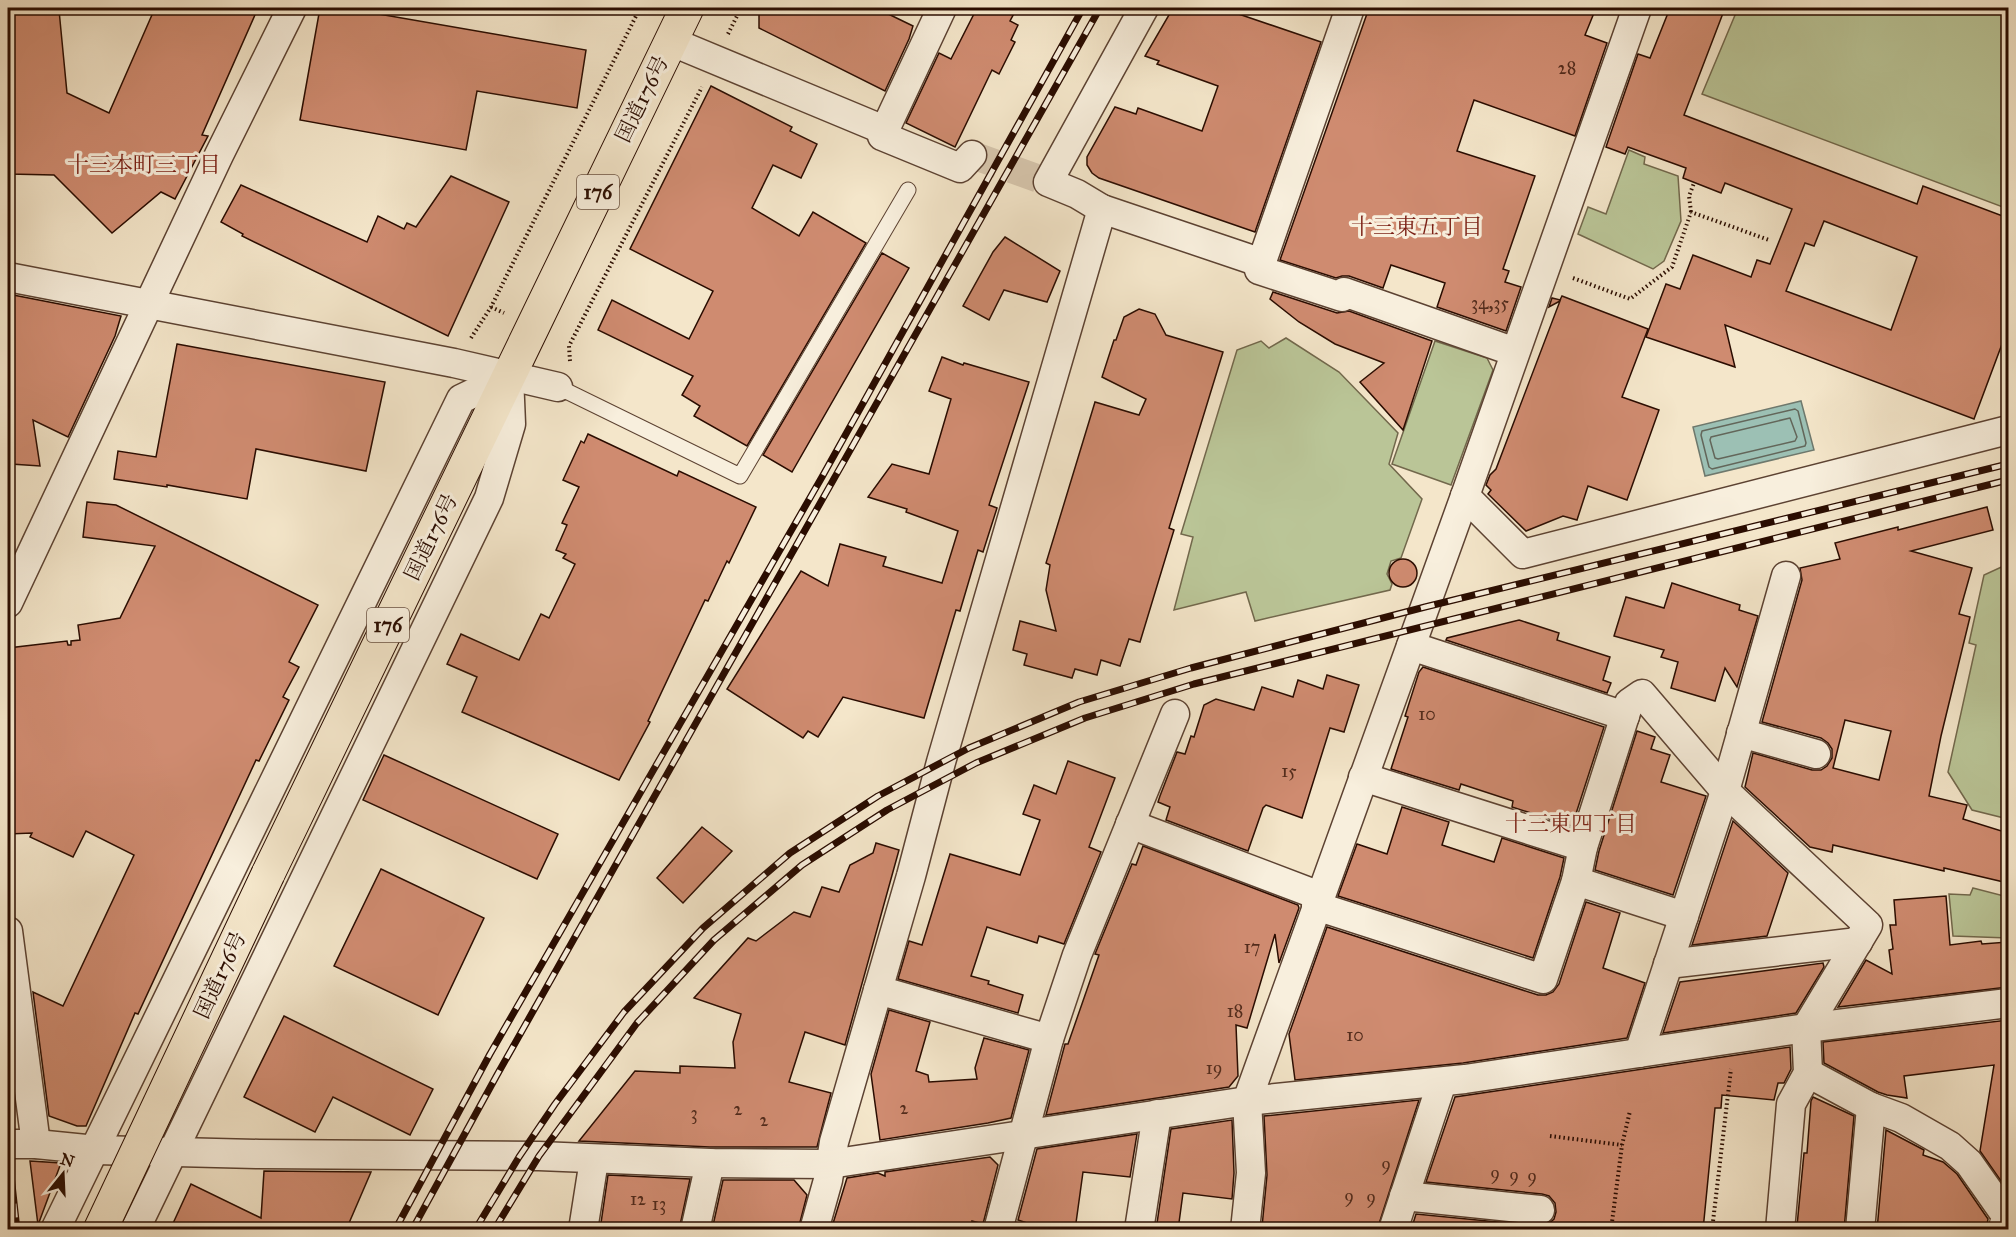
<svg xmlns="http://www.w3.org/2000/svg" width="2016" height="1237" viewBox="0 0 2016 1237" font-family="'IM FELL Great Primer','Noto Serif JP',serif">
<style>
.green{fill:#bac597;stroke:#72684c;stroke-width:1.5}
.water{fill:#9cc0b4;stroke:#6e786c;stroke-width:1.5}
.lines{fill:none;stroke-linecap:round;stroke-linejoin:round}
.shore{stroke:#63665a;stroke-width:1.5}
.building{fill:#cf8b70;stroke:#2a0c00;stroke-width:1.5;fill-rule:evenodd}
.street-tunnel{stroke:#d6c5ac;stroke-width:28;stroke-dasharray:28 14;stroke-linecap:butt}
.lane-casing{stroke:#5c4232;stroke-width:17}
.street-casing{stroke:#5c4232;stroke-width:31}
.highway-casing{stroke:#2a0c00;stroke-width:35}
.path{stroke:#2a0c00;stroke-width:4;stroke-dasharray:1.5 3;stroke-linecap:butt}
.lane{stroke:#f8efdd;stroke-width:15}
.street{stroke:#f8efdd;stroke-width:28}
.highway{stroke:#f4e6ca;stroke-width:33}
.rail-casing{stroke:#2a0c00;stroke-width:7}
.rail{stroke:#f8efdd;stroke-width:4.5;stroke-dasharray:14;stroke-linecap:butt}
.highway-bridge-casing{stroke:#2a0c00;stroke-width:35;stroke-linecap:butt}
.highway-bridge{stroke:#f4e6ca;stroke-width:33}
.labels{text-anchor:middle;stroke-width:6;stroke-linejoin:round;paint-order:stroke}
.number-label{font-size:18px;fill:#532c1c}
.shield{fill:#f8efdd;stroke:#685042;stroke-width:1.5}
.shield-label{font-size:20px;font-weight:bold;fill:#2a0c00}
.street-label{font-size:21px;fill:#2a0c00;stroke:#f8efdd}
.neighbourhood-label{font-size:22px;fill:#7a1f14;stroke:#f8efdd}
</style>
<rect width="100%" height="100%" fill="#f4e6ca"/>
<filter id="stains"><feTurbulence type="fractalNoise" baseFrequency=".00333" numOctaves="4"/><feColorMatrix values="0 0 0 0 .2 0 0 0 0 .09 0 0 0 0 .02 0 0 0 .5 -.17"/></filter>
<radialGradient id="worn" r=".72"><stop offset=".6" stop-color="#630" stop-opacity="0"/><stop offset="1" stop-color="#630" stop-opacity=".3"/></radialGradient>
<!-- green -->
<g class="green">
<path d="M1738,8H2008V209L1702,94Z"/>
<path d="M1629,150L1645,157L1644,164L1678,176L1681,221L1664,261L1653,269L1578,234L1588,207L1606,214Z"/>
<path d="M1286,338L1339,372L1398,433L1389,464L1422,499L1401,558L1391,561L1387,574L1392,584L1390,590L1255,621L1246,592L1174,610L1193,537L1181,534L1237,350L1261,341L1269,348Z"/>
<path d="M1435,341L1487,358L1493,370L1451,485L1392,464Z"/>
<path d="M2008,564V819L1972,810L1948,772L1976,645L1969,643L1984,575Z"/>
<path d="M1973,888L2008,897V938L1953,936L1949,894L1970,895Z"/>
</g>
<!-- water -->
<path class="water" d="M1801,401L1814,450L1705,476L1693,427Z"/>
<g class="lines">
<!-- shore -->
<g class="shore">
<path d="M1795,409L1798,411L1806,443L1805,446L1712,469L1709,467L1701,435L1702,431Z"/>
<path d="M1790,418L1797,437L1795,441L1718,459L1715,458L1710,440L1711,437Z"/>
</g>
</g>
<!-- building -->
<g class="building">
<path d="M155,8H258L202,135L208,136L175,199L161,192L112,233L54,175L9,174L8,35L9,14L59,10L67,93L109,113Z"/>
<path d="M320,8H344L586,50L577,108L477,91L466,150L300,120Z"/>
<path d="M759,8H876L913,26L909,39L885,91L759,28Z"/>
<path d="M977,8H1017L1010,21L1018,25L1011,40L1015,42L999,74L992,70L955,147L906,123L939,53L951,59Z"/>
<path d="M1173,8H1221L1321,42L1255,232L1099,178L1092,173L1087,165V157L1115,107L1136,114L1138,108L1202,131L1218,86L1157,64L1159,61L1145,56Z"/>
<path d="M1369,8H1596L1585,35L1607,43L1575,136L1474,100L1457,151L1535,176L1503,269L1509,271L1505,282L1521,287L1506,331L1437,307L1445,283L1391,265L1383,288L1349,276H1342L1336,278L1280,260Z"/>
<path d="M1670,8H1725L1684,115L1917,204L1923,186L2008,218V328L1974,419L1725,325L1735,367L1646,337L1666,284L1680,289L1693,255L1751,277L1757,260L1770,264L1792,209L1725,183L1721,193L1683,178L1686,168L1628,147L1625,154L1606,147L1638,54L1650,58ZM1824,221L1917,257L1891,330L1786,291L1805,243L1814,246Z"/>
<path d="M711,86L792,127L790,131L817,144L801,178L773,165L752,208L799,236L813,212L866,243L747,446L694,416L700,406L682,395L693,376L598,330L612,300L689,339L713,291L630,249Z"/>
<path d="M451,176L509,202L448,336L242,236L243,234L221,222L241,185L367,242L378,216L404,229L407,223L416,227Z"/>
<path d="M1005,237L1060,271L1047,302L1004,290L989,320L963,306L993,252Z"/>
<path d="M882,253L909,268L792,472L763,455Z"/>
<path d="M1273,292L1337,313L1349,311L1432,341L1403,430L1360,382L1384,363L1335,344L1299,322L1270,299Z"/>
<path d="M8,294L121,316L115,336L68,437L33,420L40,466L11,464L8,436Z"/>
<path d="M1562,296L1648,329L1622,397L1659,410L1627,500L1588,486L1577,520L1563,516L1526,531L1488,494L1491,490L1486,485L1490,475L1496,469L1560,301L1549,307L1552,298L1560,300Z"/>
<path d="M1139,309L1155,314L1166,335L1223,352L1169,528L1174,530L1140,642L1129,639L1120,666L1101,660L1097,675L1075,669L1072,678L1024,665L1027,654L1013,650L1020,621L1056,631L1046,590L1050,565L1046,563L1095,402L1139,415L1146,399L1102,377L1114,340H1116L1124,317Z"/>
<path d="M177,344L385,382L366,471L256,449L247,499L167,485V487L114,479L118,451L156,457Z"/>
<path d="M942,357L963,365L964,363L1029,382L989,505L997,508L983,552L978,550L960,611L956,610L924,718L843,697L818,737L808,731L803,738L727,689L801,571L828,586L840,544L886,557L883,566L942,583L958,531L906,512L907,509L868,497L892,464L929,474L951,399L929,391Z"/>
<path d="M588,434L677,476L679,471L756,507L729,563L727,561L708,601L705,600L648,721L650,722L619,780L462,712L477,677L447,664L461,634L519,660L541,614L549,618L575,564L563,558L566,554L556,550L567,525L562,523L579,487L563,480L581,441L584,443Z"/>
<path d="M87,502L116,505L318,605L289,662L299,667L283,697L289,700L259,761L256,760L138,1014L135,1013L86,1126H77L49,1116L33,992L63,1006L134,855L86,831L73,857L30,837L32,833L8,834V648L67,641L68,645H71V641L80,640L78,625L120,618L155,546L83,537Z"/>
<path d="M1987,507L1993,530L1911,551L1972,568L1959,614L1970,617L1941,736L1929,796L1967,805L1963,819L2008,833V883L1944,868V871L1833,845L1832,852L1810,847L1745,787L1753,753L1812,770H1821L1827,766L1832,758V749L1828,743L1821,738L1762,722L1802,580L1800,568L1840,559L1835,543L1898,527V530ZM1845,720L1891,731L1879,780L1833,768Z"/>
<circle cx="1403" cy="573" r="14"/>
<path d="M1672,583L1740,605L1739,610L1758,616L1737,687L1725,668L1715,701L1671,688L1678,662L1661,657L1664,650L1614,636L1626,597L1664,608Z"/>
<path d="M1519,620L1559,633L1557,640L1610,657L1603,680L1611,683L1607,693L1446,640L1447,638Z"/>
<path d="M1423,667L1604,727L1572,826L1512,807L1513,801L1461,784L1459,790L1391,769L1408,717L1405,716L1419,672Z"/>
<path d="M1327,675L1359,685L1344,732L1330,728L1302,818L1266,805L1263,808L1248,851L1166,820L1170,807L1158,802L1160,796L1177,752L1185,754L1191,736L1194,737L1204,705L1216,699L1254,710L1262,687L1293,697L1298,680L1323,689Z"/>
<path d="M1637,731L1655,737L1651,749L1670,755L1661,782L1706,796L1673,895L1595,870L1599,851Z"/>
<path d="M384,755L558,834L537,879L363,800Z"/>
<path d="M1068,761L1115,778L1089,847L1101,852L1064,944L1039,936L1037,943L987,927L971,976L989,981L988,984L1023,995L1018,1013L898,979L909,941L922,945L950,854L1020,875L1040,820L1023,814L1034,785L1056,794Z"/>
<path d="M1402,807L1449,822L1442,845L1494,862L1502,838L1564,858L1560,877L1533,958L1338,896L1357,844L1387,854Z"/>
<path d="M1733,821L1788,873L1767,936L1692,945Z"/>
<path d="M702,827L732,851L683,903L657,878Z"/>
<path d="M876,843L899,850L845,1045L805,1032L789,1082L831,1093L817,1147H710L579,1141L635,1071L680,1073V1066L735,1068L733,1042L741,1014L694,998L748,938L756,941L794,912L810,917L822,887L839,892L850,865L873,853Z"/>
<path d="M1143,846L1298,905L1299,908L1279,963L1275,934L1247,1028L1236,1025L1238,1076L1229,1087L1046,1115L1065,1044H1068L1099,955L1095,954L1132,864L1136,865Z"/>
<path d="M381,869L484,918L438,1015L334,966Z"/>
<path d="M1946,896L1950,945L1981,941L1982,944L2008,942V987L1838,1007L1866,960L1892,974L1889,950L1893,949L1890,925H1896L1894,900Z"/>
<path d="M1586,902L1620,913L1603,968L1645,983L1627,1038L1463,1063L1295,1080L1289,1034L1327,927L1538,995H1546L1553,992L1559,984Z"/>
<path d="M1823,963L1824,967L1796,1013L1663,1033L1680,982Z"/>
<path d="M889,1010L930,1022L916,1071L928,1075L929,1082L977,1079L975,1068L984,1038L1029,1050L1011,1118L988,1123L880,1140L871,1074Z"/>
<path d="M284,1016L433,1089L410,1135L333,1097L315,1132L244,1097Z"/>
<path d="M2008,1020V1191L1980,1151L1994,1065L1904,1076L1907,1098L1887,1095L1878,1092L1824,1063L1823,1042Z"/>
<path d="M1790,1047L1791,1069L1784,1083H1778L1774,1100L1722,1095L1721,1108H1715L1703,1230H1411L1416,1214L1538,1226L1547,1225L1554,1219L1556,1212L1555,1203L1549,1196L1542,1194L1426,1182L1455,1097Z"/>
<path d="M1813,1097L1854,1116L1844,1230H1798L1797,1226L1804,1153H1807L1811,1101Z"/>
<path d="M1419,1100L1377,1230H1268L1269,1227H1262L1267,1175L1264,1116Z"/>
<path d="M1232,1120L1234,1173L1232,1199L1183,1193L1178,1230H1156L1171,1129Z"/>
<path d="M1886,1130L1924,1150L1923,1155L1943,1162L1957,1174L1988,1219L1986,1230H1877Z"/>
<path d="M1137,1134L1130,1177L1083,1172L1075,1230H1048L1018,1220L1037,1149Z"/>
<path d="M990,1157L998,1165L983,1224L972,1221L971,1230H831L847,1178L878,1173L885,1176V1172Z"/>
<path d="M30,1161L61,1163L38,1225Z"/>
<path d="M264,1171L371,1172L346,1230H170L191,1184L261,1218Z"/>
<path d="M608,1175L690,1179L679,1230H600Z"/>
<path d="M723,1180H794L807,1195L798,1230H712Z"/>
</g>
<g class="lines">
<!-- street-tunnel -->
<path class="street-tunnel" d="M972,155L1048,182"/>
<defs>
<g id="lane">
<path d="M558,387L740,476L908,190"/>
<path d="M1995,1230L2002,1210"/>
</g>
<g id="street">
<path d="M942,8L882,136L960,168L972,155"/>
<path d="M1144,8L1048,182L1077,194L1102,209L1262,263"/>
<path d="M1350,8L1259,270L1342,297L1344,292L1515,352"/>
<path d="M670,41L884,130"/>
<path d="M8,277L454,363L558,387"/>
<path d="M1465,496L1523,554L2008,430"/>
<path d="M8,603L219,155L292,8"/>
<path d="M1411,646L1625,716"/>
<path d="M1741,733L1816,754"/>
<path d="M1363,777L1583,847"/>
<path d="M1130,824L1320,896"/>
<path d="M1576,881L1684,916"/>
<path d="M1316,906L1543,979L1576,881L1583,847L1629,703L1642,694L1725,791L1868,925L1806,1028L1808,1073L1791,1104L1780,1230"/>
<path d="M8,931L36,1144"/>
<path d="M1668,964L1858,942"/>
<path d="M878,990L1049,1039"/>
<path d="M1639,1053L1725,791L1786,576"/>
<path d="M1808,1073L1871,1107L1901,1118L1950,1146L1969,1163L2002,1210L2008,1213"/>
<path d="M8,1144H36L96,1150L259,1154L539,1156L710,1163L830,1164L1247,1101L1465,1079L1806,1028L2008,1003"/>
<path d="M1404,1196L1540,1210"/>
<path d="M55,1230L461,399L509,376L511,424L489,498L135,1230"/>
<path d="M583,1230L594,1160"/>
<path d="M695,1230L710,1163"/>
<path d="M814,1230L828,1180L834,1142L911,876L941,762L1102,209"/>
<path d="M998,1230L1049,1039L1077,955L1175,714"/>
<path d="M1139,1230L1157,1114"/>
<path d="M1245,1230L1251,1173L1247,1101L1465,496L1637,8"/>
<path d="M1393,1230L1442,1082"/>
<path d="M1860,1230L1871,1107"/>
</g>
<path id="highway" d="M268,874L687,8"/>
</defs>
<!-- lane casing -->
<use href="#lane" class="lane-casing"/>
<!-- street casing -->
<use href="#street" class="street-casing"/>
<!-- highway casing -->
<use href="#highway" class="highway-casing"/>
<!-- path -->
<g class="path">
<path d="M728,34L741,8"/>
<path d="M1691,212L1689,196L1694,183"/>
<path d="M1573,278L1630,299L1672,267L1691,212L1769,240"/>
<path d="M491,307L504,313"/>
<path d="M471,338L491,307L640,8"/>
<path d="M570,361L569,346L702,87"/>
<path d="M1550,1136L1622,1145"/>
<path d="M1611,1230L1622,1145L1630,1111"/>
<path d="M1712,1230L1731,1069"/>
</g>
<!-- lane -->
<use href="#lane" class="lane"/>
<!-- street -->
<use href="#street" class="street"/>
<!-- highway -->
<use href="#highway" class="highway"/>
<defs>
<g id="rail">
<path d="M8,1148L17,1230"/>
<path d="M395,1230L490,1054L822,477L1083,8"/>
<path d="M412,1230L497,1075L1100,8"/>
<path d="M475,1230L519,1157L555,1104L624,1012L703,928L790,853L878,796L969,748L1079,702L1191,668L1425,607L2008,464"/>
<path d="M494,1230L539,1156L637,1023L714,940L802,865L887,810L976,763L1085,718L1194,684L2008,480"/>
</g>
</defs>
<!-- rail casing -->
<use href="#rail" class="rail-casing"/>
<!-- rail -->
<use href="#rail" class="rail"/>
<defs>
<path id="highway-bridge" d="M100,1230L268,874"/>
</defs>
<!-- highway-bridge casing -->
<use href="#highway-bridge" class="highway-bridge-casing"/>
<!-- highway-bridge -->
<use href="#highway-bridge" class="highway-bridge"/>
</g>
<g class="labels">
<!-- number labels -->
<g class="number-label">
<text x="1567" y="74">28</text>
<text x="1490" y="309">34,35</text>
<text x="1427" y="720">10</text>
<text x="1289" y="777">15</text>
<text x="1252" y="953">17</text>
<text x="1235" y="1017">18</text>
<text x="1355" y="1041">10</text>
<text x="1214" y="1074">19</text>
<text x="904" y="1114">2</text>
<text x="738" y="1115">2</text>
<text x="694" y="1119">3</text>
<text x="764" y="1126">2</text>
<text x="1386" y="1170">9</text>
<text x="1495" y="1179">9</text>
<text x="1514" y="1181">9</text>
<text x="1532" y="1182">9</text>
<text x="1349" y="1202">9</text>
<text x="1371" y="1203">9</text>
<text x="638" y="1205">12</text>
<text x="659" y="1210">13</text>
</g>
<!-- shield labels -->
<g class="shield">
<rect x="577" y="175" width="42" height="34" rx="4.5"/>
<rect x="367" y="608" width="42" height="34" rx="4.5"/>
</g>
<g class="shield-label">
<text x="598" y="199">176</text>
<text x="388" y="632">176</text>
</g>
<!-- street labels -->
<g class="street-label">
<text transform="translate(642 99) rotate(-64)" y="7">国道176号</text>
<text transform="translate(431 537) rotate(-64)" y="7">国道176号</text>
<text transform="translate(220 975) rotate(-65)" y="7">国道176号</text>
</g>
<!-- neighbourhood labels -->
<g class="neighbourhood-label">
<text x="144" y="172">十三本町三丁目</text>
<text x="1417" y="234">十三東五丁目</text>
<text x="1571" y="831">十三東四丁目</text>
</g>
</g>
<!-- margin -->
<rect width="2016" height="1237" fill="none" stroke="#f4e6ca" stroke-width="30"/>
<rect x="9" y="9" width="1998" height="1219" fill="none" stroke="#2a0c00" stroke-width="3"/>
<rect x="15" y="15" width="1986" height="1207" fill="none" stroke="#2a0c00" stroke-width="1.5"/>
<!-- north arrow -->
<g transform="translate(63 1174) rotate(18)" stroke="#f8efdd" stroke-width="4.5" paint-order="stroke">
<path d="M0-4.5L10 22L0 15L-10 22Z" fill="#2a0c00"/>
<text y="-9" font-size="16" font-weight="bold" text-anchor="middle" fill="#2a0c00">N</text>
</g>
<rect width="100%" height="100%" filter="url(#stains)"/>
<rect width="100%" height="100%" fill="url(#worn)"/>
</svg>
